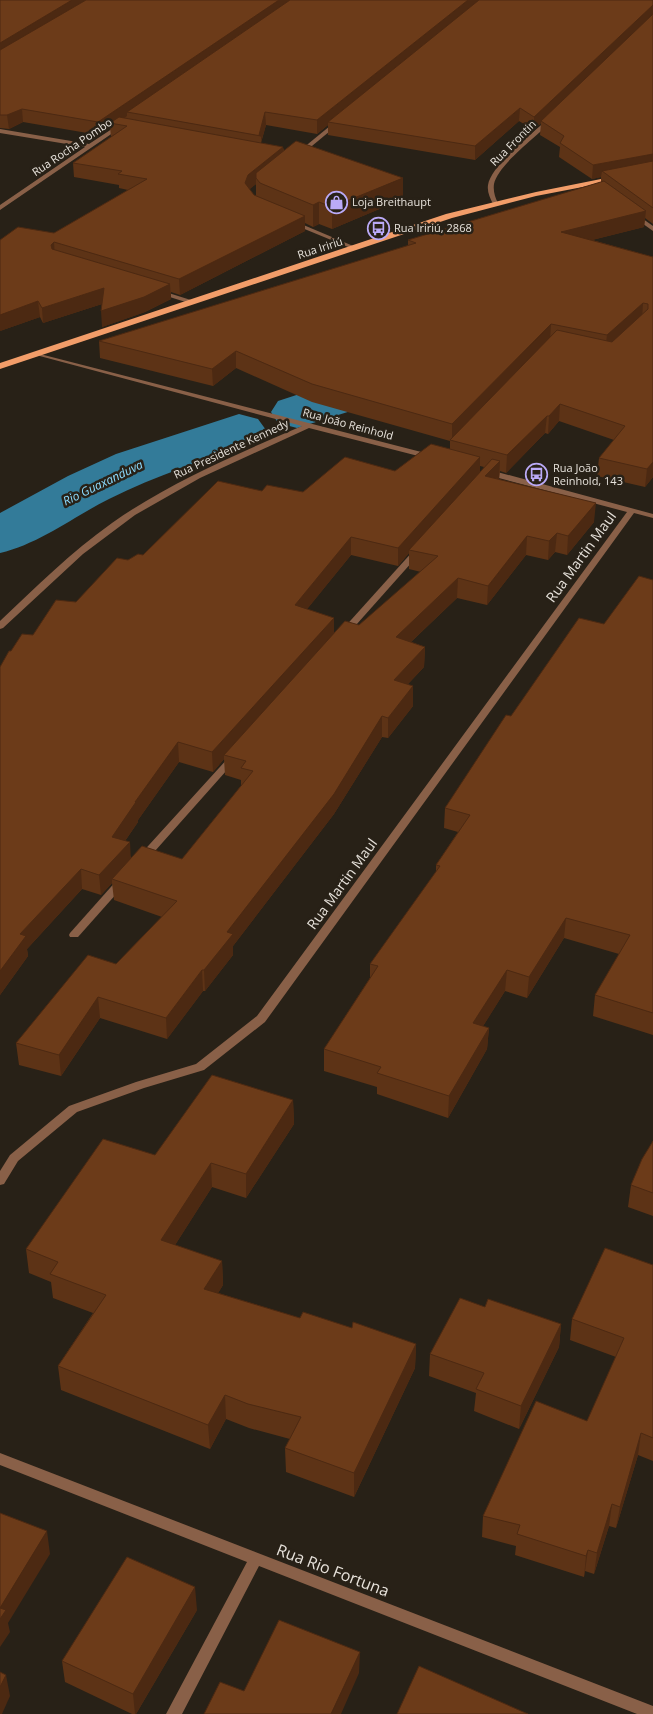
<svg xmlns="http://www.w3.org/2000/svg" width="653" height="1714" viewBox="0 0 653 1714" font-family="'Open Sans',sans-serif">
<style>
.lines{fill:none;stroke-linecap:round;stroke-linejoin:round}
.river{fill:#337b99;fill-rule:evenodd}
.minor{fill:#896048;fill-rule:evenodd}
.tertiary{fill:#896048;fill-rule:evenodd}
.primary{fill:#f29d69;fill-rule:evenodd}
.wall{fill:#5d3316;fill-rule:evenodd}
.shaded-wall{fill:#4c2912}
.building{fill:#6c3b19;stroke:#4c2912}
.labels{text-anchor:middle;stroke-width:5;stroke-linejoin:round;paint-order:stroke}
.far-street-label{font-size:11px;fill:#e7e2db;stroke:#282117}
.far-poi-label{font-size:11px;fill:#e7e2db;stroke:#282117;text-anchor:start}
.far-water-label{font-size:12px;font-style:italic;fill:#8cdbfe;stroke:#282117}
.street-label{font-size:14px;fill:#e7e2db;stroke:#282117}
.near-street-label{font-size:16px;fill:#e7e2db;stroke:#282117}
</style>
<rect width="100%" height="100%" fill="#282117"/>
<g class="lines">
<!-- river -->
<g class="river">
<path d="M408,342L426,346L433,357L426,368L354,410L297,428L278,423L271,412L278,401L318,388L390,346Z"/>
<path d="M239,414L258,419L266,430L258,441C207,459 157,475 109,499C73,517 39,544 0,553V513L68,476L116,454Z"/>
</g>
<!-- minor -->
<g class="minor">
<path d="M336,121L341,122L301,155H297V153Z"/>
<path d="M121,123L124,125L123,126L0,210V205L85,147L0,133V129L89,144Z"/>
<path d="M632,214H636L653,226V231L632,216Z"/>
<path d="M290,221H294L358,248L353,249L290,223Z"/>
<path d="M159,290L194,301L195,302L192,304L157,293V291Z"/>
<path d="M36,353L433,455L434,457L430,459L309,428L200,478L135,515L83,554L3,628L0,629V621C36,587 71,552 112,523C170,482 237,454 302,426L36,355Z"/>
<path d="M484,470H490L653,514V518L634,513L265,1022L204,1070L144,1088L77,1112L18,1161L4,1184L0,1185V1171L10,1155L69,1106L136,1082L196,1064L257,1016L627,512L484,474Z"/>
<path d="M414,550H420L421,552L348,634H342L341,632L342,630Z"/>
<path d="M232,756L237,759L235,761L147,860H139L138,858L139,856L229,757Z"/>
<path d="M122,878L126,879L127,881L126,883L78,937H70L69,935L70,933L118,879Z"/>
<path d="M0,1453L653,1706V1714H637L259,1566L182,1714H166L247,1562L0,1465Z"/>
</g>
<!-- tertiary -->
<path class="tertiary" d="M549,118L554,119C539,135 498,164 494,184C493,191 495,197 498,203L493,204C490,198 487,192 488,185C491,165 534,132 549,118Z"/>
<!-- primary -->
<path class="primary" d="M616,176H619V180L536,196L452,218L0,369V363L446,214L536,192Z"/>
</g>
<!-- wall -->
<g class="wall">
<path d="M0,0H653V224L645,218L644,227L592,240L653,257V477L645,487L597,476L599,458L614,440L559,421L548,434L545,433L506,473L500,471L499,479L594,522L567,555L555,552L548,560L526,555L487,605L457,598L411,642L425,647L424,667L408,684L413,706L388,738L382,737L334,814L233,946V955L205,991H203L167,1039L100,1018L61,1076L19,1065L16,1043L116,964L162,917L114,900L112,883L101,895L82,889L27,949L28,956L0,995L11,651L76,602L128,560L143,555L262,491L303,492L395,471L450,449V441L312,402L236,368L213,386L100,358L99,341L408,246V240L601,182V177L592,179L559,157L560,147L540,135L541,123L534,130L519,121L475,160L328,135V125L317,134L266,125L261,143L283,147L284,151L403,199L332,229L319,224L313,227L305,223V231L180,295L171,292V299L145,312L102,327V304L43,323L40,317L0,331L54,233L128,190L119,188V185L74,177L73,163L111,137L110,127L99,135L23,122L9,129L0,128ZM256,184V196L254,195L249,189ZM480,466L484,467L480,472ZM409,553V569L421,572L359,625L334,633V618L307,609L351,555L398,566ZM224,759L225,775L241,780V786L182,859L131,858L125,841L138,822V820L179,762L213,772Z"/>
<path d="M653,580V1035L593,1016L595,995L619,954L564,938L527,998L505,991L483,1026L489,1028L487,1049L448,1118L377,1094V1087L324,1071V1049L370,978V964L436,872V865L458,832L444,828L445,808L511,716L604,624Z"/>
<path d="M293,1100L294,1124L246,1198L212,1187L175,1245L222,1261L223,1285L218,1293L300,1318L352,1328L416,1344L415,1368L354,1497L286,1472L285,1448L290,1439L249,1428L226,1419L210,1449L61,1390L58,1366L93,1313L53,1298L51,1282L29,1273L26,1249L155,1155Z"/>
<path d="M653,1141V1216L628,1207L631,1185Z"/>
<path d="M653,1265V1461L638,1455L616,1528L609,1526L594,1574L585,1571L584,1577L515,1555L516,1546L482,1537L483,1516L587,1421L616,1357L570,1340L572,1319Z"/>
<path d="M485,1307L561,1324L559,1347L519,1429L474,1411L476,1393L429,1376L430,1354Z"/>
<path d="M197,1610L136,1714H132L65,1682L62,1661Z"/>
</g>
<!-- shaded-wall -->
<g class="shaded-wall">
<path d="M72,0H93L0,56V43Z"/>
<path d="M279,0H297L127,112V116L115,124L110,123V127L99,135L98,122Z"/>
<path d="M468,0H482L328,122V125L317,134V120Z"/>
<path d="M653,5V16L541,121V123L534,130V117Z"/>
<path d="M520,108L519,121L475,160V146Z"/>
<path d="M22,109L23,122L9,129L7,115Z"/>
<path d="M265,112L266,125L261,142V136H259Z"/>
<path d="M283,147L284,161L256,178V184L249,190L245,183L248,175Z"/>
<path d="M653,154V168L602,171L601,177L592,179L593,165Z"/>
<path d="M403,178V199L332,229V207Z"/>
<path d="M319,202V224L313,227V205Z"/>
<path d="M646,211L644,227L560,248L561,232Z"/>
<path d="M305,216V231L180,295L179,279Z"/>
<path d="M54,242L55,257L51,245Z"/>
<path d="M170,284L171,299L145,312L102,327L101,311Z"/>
<path d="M104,288L105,303L43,323L42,308Z"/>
<path d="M38,301L40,317L0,331V315Z"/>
<path d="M643,303L642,320L605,352L607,335Z"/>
<path d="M551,324L550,341L452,441V424Z"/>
<path d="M236,351V368L213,386L212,369Z"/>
<path d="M560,404L559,421L548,434L549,416Z"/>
<path d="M547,416L545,433L506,473L507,455Z"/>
<path d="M480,457V475L409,550V553L398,566V548Z"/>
<path d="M500,461L499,479L485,476Z"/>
<path d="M653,462V477L645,487L647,469Z"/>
<path d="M596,503L594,522L567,555L568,536Z"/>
<path d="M557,533L555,552L548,560L549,541Z"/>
<path d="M527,536L526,555L487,605L488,586Z"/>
<path d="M351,537V555L295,624V605Z"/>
<path d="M458,578L457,598L395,657L396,637Z"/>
<path d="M334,618V637L224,755V759L213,772L212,752Z"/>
<path d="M425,647L424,667L393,700L394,680Z"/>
<path d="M413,686V706L388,738V718Z"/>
<path d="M382,716V737L334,814L233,946V955L205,991L204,970L227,932Z"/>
<path d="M178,742L179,762L138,820V822L114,857L112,837L135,802Z"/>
<path d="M130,842L131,862L112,879V883L101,895L99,875Z"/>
<path d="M81,869L82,889L27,949L28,956L0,995V971L20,934Z"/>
<path d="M566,918L564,938L527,998L529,977Z"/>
<path d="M202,970L203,991L167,1039L166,1018Z"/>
<path d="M507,970L505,991L472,1044L473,1023Z"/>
<path d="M98,997L100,1018L61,1076L59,1055Z"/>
<path d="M489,1028L487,1049L448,1118L449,1096Z"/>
<path d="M293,1100L294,1124L246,1198V1174Z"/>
<path d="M211,1163L212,1187L163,1264L161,1240Z"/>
<path d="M222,1261L223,1285L206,1313L204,1289Z"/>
<path d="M561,1324L559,1347L519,1429L521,1406Z"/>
<path d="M416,1344L415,1368L354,1497V1473Z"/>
<path d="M225,1395L226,1419L210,1449L208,1425Z"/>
<path d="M641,1433L638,1455L616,1528L620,1507Z"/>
<path d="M612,1504L609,1526L594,1574L597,1553Z"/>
<path d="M47,1531L50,1554L8,1623L10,1632L0,1647V1608Z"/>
<path d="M588,1550L585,1571L584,1577L586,1556Z"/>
<path d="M195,1587L197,1610L136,1714H135L133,1694Z"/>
<path d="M360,1652L359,1673L341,1714H331Z"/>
<path d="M6,1675L10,1696L2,1714H0V1687Z"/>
</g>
<!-- building -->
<g class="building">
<path d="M0,0H72L0,43Z"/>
<path d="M86,0H279L98,122L22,109L7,115H0V50Z"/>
<path d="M290,0H468L317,120L265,112L259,135L261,136L127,112Z"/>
<path d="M479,0H653V5L534,117L520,108L475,146L328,122Z"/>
<path d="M653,14V154L593,165L560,143L564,136L541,121Z"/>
<path d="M119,117L283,147L248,175L245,183L254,195L305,216L179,279L54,242L51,245L52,249L170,284L144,297L101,311L104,288L42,308L38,301L0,315V240L18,227L54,233L147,179L118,174L122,171L73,163L127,126L110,123Z"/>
<path d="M296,141L403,178L332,207L319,202L313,205L260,183L256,178V173Z"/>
<path d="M653,161V208L602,171Z"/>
<path d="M604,181L646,211L561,232L653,257V462L647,469L599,458L625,426L560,404L549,416H547L507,455L450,440L557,330L612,342L648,309V304L643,303L607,335L551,324L452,424L312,384L236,351L212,369L99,341L416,243L408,240Z"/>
<path d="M431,444L480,457L398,548L351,537L295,605L334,618L212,752L178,742L135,802H136L112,837L130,842L99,875L81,869L20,934L26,936L0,971V667L9,651H11L22,634L33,635L56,600L76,602L117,558L128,560L138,554L143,555L218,481L262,491L267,485L303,492L345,457L395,471Z"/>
<path d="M492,459L500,461L485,476L596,503L568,536L557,533L549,541L527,536L488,586L458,578L396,637L425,647L394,680L413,686L388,718L382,716L334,794L227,932L233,934L204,970H202L166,1018L98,997L59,1055L16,1043L88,955L116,964L177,901L112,879L142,846L182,859L253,771L241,768L246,761L224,755L345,621L359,625L438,556L409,550Z"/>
<path d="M639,576L653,580V1013L595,995L630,935L566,918L529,977L507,970L473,1023L489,1028L449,1096L377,1073L381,1067L324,1049L378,966L370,964L440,866L436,865L470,815L445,808L506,715L511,716L579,618L604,624Z"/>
<path d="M212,1075L293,1100L246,1174L211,1163L161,1240L222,1261L204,1289L300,1318L303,1312L352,1328L353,1322L416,1344L354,1473L285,1448L301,1417L248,1404L225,1395L208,1425L58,1366L106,1295L50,1274L58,1262L26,1249L103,1139L155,1155Z"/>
<path d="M653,1141V1193L631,1185L642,1159Z"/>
<path d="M605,1248L653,1265V1438L641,1433L620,1507L612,1504L597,1553L588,1550L586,1556L517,1534L520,1525L483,1516L536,1401L587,1421L624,1338L572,1319Z"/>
<path d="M460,1298L485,1307L488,1299L561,1324L521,1406L476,1389L484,1373L430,1354Z"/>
<path d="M0,1513L47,1531L0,1608L6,1610L0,1619Z"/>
<path d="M127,1557L195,1587L133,1694L62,1661Z"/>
<path d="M279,1620L360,1652L331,1714H204L220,1682L244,1691Z"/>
<path d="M419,1666L528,1714H397Z"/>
<path d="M0,1672L6,1675L0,1687Z"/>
</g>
<!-- icons -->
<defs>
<symbol id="shop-ring" viewBox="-11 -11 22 22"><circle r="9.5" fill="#282117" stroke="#baaaf7" stroke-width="1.5"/><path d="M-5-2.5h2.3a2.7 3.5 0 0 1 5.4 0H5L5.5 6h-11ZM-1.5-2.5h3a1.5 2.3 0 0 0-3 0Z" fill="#baaaf7"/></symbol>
<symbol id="bus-ring" viewBox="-11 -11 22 22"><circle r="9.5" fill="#282117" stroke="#baaaf7" stroke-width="1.5"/><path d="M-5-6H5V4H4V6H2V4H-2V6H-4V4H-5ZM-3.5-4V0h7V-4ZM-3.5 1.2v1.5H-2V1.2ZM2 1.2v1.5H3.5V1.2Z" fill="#baaaf7"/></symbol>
</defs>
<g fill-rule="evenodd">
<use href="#shop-ring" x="324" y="190" width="25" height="25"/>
<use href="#bus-ring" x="366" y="216" width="25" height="25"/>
<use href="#bus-ring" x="524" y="462" width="25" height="25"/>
</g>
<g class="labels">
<!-- far-street labels -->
<g class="far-street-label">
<text transform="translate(513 143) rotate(-45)" y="4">Rua Frontin</text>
<text transform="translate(72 147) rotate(-34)" y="4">Rua Rocha Pombo</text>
<text transform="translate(320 248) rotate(-18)" y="4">Rua Iririú</text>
<text transform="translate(348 424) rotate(15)" y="4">Rua João Reinhold</text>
<text transform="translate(231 449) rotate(-25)" y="4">Rua Presidente Kennedy</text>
</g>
<!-- far-poi labels -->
<g class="far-poi-label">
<text x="352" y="206">Loja Breithaupt</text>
<text x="394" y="232">Rua Iririú, 2868</text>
<text x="553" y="472">Rua João<tspan x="553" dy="13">Reinhold, 143</tspan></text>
</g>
<!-- far-water labels -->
<g class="far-water-label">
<text transform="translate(103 483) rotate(-26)" y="4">Rio Guaxanduva</text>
</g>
<!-- street labels -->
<g class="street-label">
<text transform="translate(581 557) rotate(-54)" y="5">Rua Martin Maul</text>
<text transform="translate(342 884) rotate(-54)" y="5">Rua Martin Maul</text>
</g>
<!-- near-street labels -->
<g class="near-street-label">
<text transform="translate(333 1570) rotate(21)" y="6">Rua Rio Fortuna</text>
</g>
</g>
</svg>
